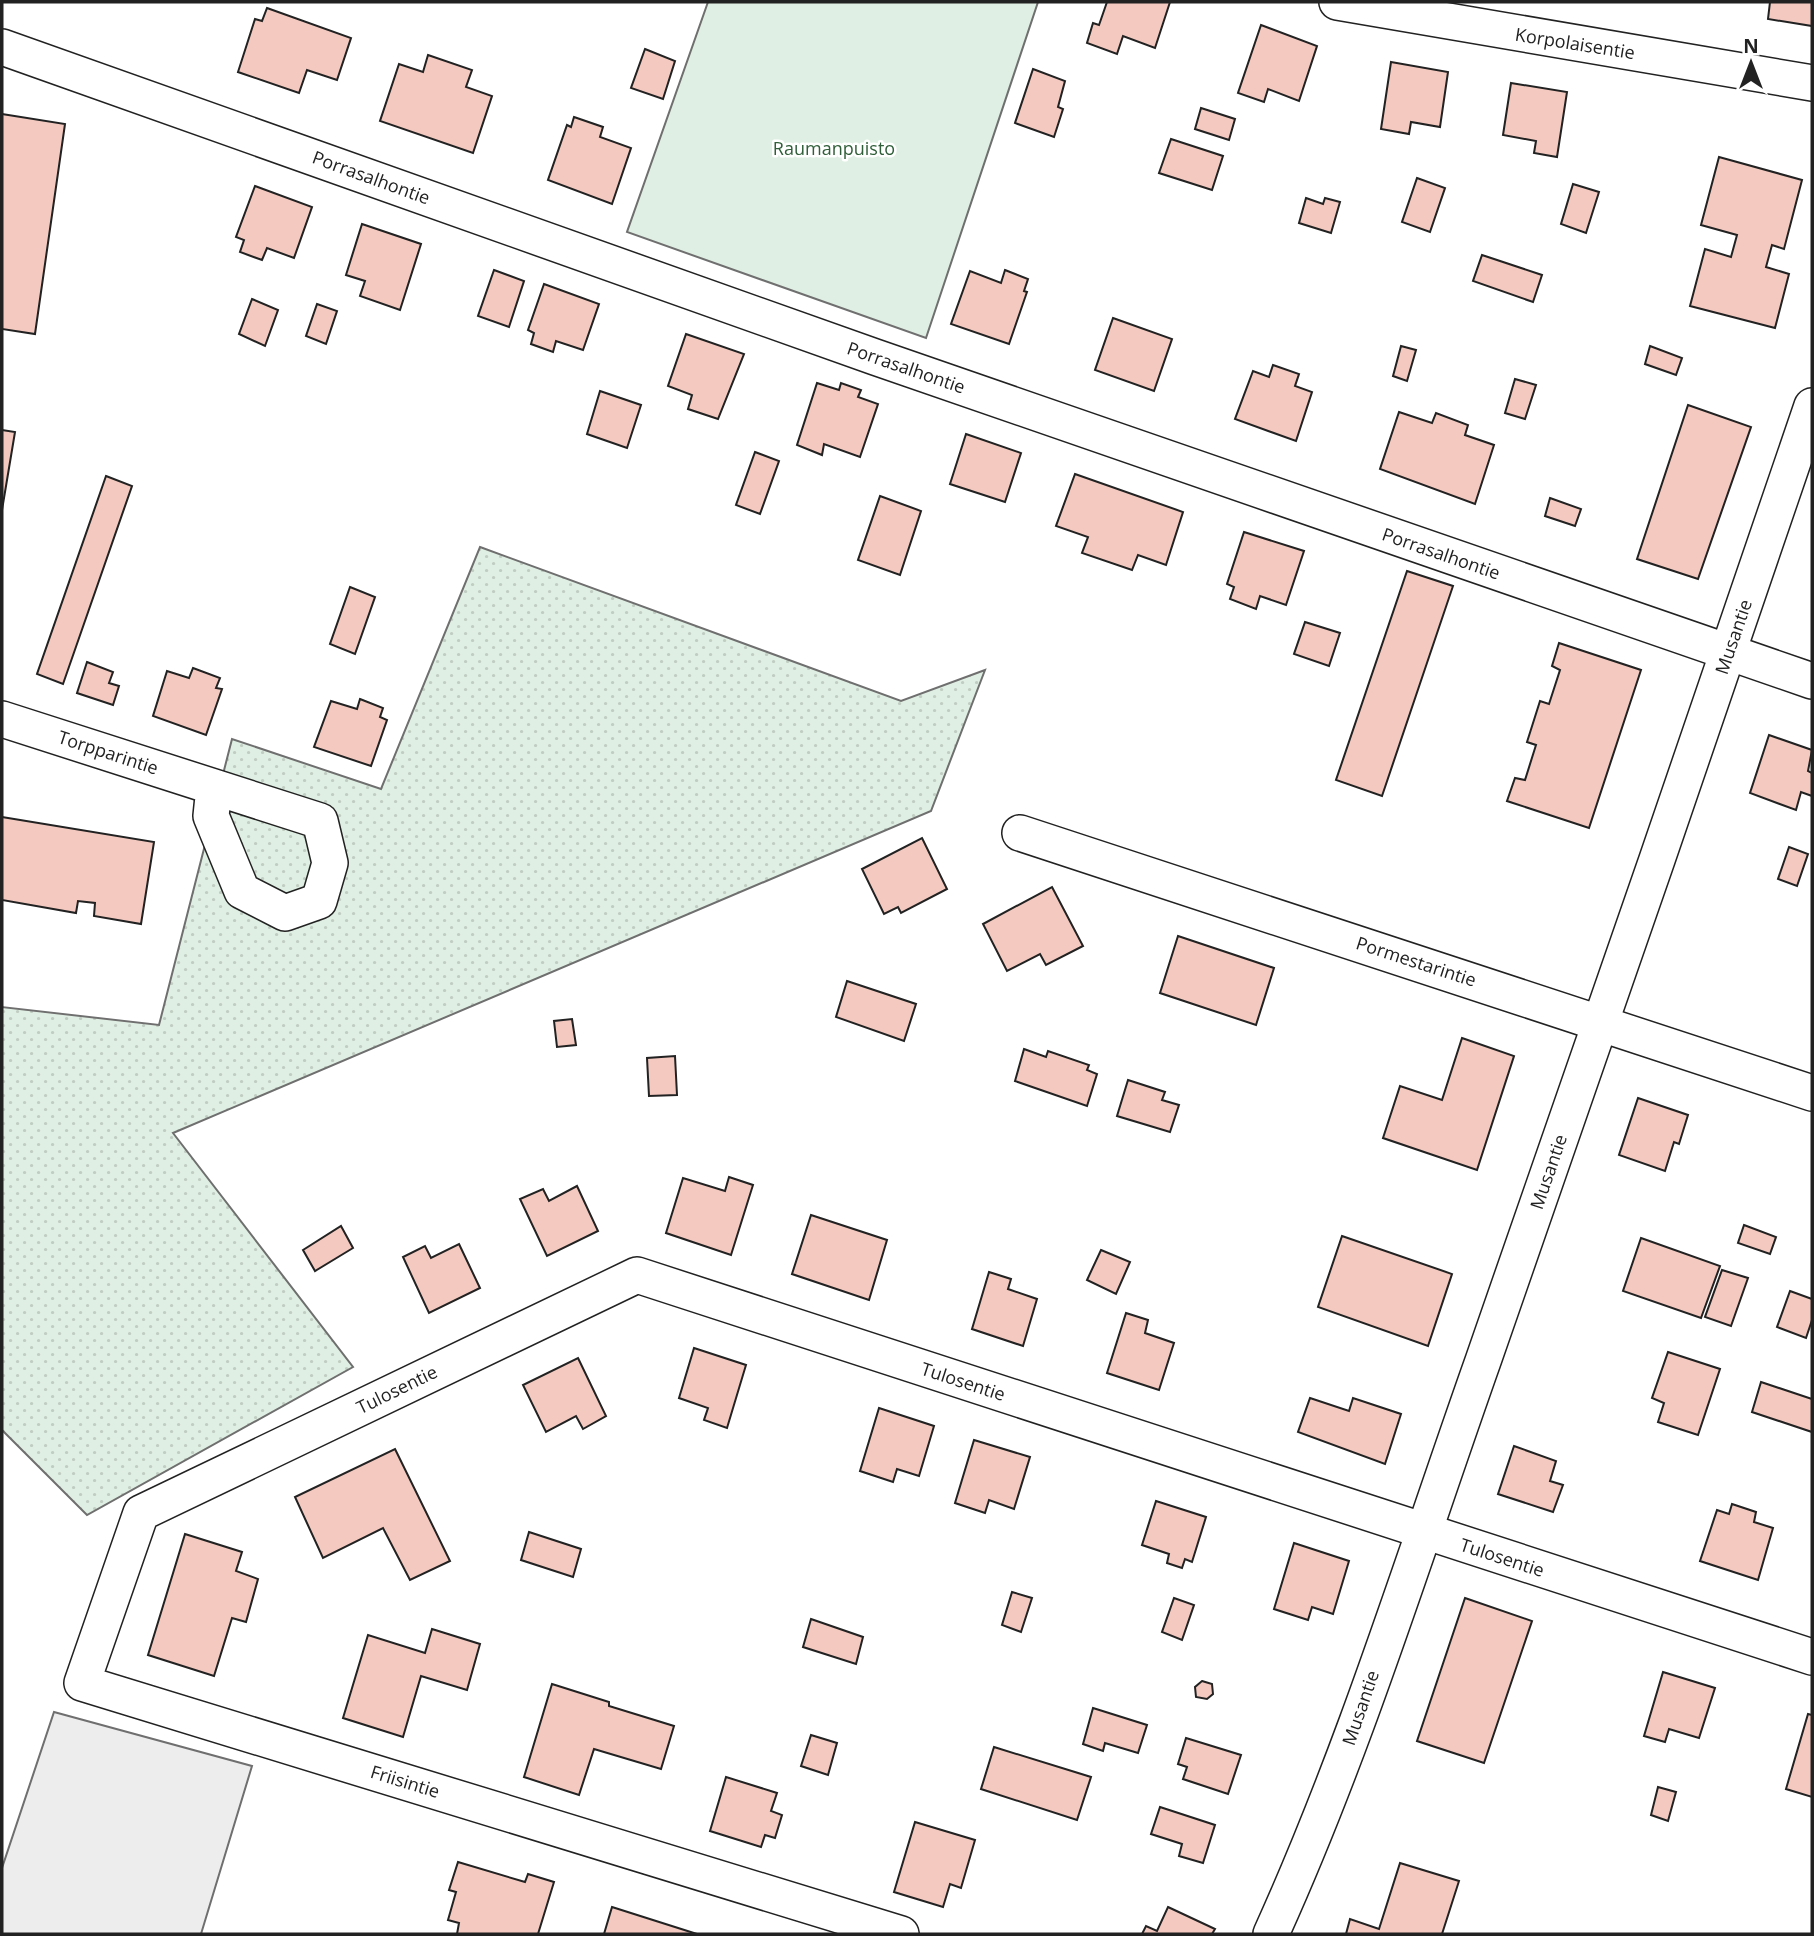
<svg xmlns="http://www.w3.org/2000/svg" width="1814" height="1936" viewBox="0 0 1814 1936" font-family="'Open Sans',sans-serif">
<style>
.grass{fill:url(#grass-dots);stroke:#6f6f6f;stroke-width:2}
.park{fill:#e0efe3;stroke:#6f6f6f;stroke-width:2}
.parking{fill:#ededed;stroke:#6f6f6f;stroke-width:2}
.building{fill:#f3c9c0;stroke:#222;stroke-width:2}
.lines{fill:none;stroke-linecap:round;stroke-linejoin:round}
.street-casing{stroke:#222;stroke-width:38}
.street{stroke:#fff;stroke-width:35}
.labels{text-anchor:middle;stroke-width:5;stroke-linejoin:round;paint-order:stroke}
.street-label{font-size:18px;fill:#222;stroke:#fff}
.park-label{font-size:18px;fill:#2f5e38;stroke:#fff}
</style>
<defs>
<pattern id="grass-dots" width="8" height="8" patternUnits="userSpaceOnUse" patternTransform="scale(1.75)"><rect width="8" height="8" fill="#e0efe3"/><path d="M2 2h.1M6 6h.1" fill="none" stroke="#c0cdc2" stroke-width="1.8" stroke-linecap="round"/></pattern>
</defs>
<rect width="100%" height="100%" fill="#fff"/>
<!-- grass -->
<path class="grass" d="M480,547L901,701L985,670L931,811L173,1133L353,1367L87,1515L2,1430V1007L159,1025L232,739L381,789Z"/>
<!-- park -->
<path class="park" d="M708,2H1038L926,338L627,232Z"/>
<!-- parking -->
<path class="parking" d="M54,1712L252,1766L201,1934H2V1868Z"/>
<!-- building -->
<g class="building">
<path d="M1107,2H1170L1155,48L1123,36L1117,54L1087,43L1093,23L1099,25Z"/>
<path d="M1770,2H1812V26L1768,19Z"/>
<path d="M267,8L351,38L337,80L307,70L299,93L238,72L255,19L262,21Z"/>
<path d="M1261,25L1317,46L1299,101L1268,89L1264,102L1238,93Z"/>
<path d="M645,49L675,61L663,99L631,88Z"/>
<path d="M428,55L472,70L466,87L492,96L473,153L380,121L399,64L423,72Z"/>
<path d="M1391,62L1448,72L1440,127L1411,122L1409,134L1381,129Z"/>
<path d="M1033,69L1065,81L1058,107L1063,109L1054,137L1015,123Z"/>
<path d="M1511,83L1567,92L1557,157L1534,153L1536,141L1503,135Z"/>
<path d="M1201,108L1235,119L1229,140L1195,129Z"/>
<path d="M2,114L65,124L35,334L2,329Z"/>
<path d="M574,117L603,127L600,137L631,148L612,204L548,180L567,125L571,127Z"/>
<path d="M1171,139L1223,156L1212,190L1159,173Z"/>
<path d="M1719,157L1802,180L1784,249L1772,245L1766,267L1789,274L1775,328L1690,306L1705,249L1731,257L1737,235L1701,225Z"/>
<path d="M1417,178L1445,188L1430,232L1402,222Z"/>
<path d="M1573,184L1599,192L1586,233L1561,224Z"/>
<path d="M255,186L312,207L294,258L267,248L262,260L240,252L244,240L236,237Z"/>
<path d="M1306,198L1323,204L1325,198L1340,202L1331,233L1299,223Z"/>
<path d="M362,224L421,244L400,310L360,296L365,281L346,275Z"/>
<path d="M1482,255L1542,275L1533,302L1473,281Z"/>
<path d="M494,270L524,281L509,327L478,316Z"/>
<path d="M1005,270L1028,279L1024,291L1027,292L1009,344L951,324L970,271L1001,283Z"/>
<path d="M544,284L599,304L583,350L556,341L553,352L531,344L534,333L528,330Z"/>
<path d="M252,299L278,310L265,346L239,334Z"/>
<path d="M317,304L337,311L326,344L306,336Z"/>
<path d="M1113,318L1172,339L1154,391L1095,370Z"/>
<path d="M686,334L744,354L718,419L688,409L692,395L668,386Z"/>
<path d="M1401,346L1416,350L1407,381L1393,376Z"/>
<path d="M1650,346L1682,358L1676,375L1645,364Z"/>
<path d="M1273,365L1299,374L1295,386L1312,392L1296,441L1235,419L1253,371L1269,377Z"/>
<path d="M1515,379L1536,385L1525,419L1505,413Z"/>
<path d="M817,383L839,390L841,383L861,390L858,397L878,404L860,457L824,444L822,455L797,445Z"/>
<path d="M600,391L641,405L627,448L587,434Z"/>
<path d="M1688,405L1751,427L1698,579L1637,559Z"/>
<path d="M1399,412L1432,423L1436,413L1468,425L1465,435L1494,445L1475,504L1380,469Z"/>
<path d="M2,430L15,432L2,510Z"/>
<path d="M966,434L1021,453L1005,502L950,484Z"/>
<path d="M755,452L779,461L760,514L736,505Z"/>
<path d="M1075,474L1183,512L1166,565L1138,555L1132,570L1082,553L1088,537L1056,526Z"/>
<path d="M106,476L132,486L63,684L37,674Z"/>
<path d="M880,496L921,511L900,575L858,560Z"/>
<path d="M1550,498L1581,509L1575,526L1545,516Z"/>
<path d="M1244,532L1304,551L1286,605L1260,596L1256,609L1230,599L1234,587L1227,584Z"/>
<path d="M1407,571L1453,586L1382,796L1336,780Z"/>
<path d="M350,587L375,597L355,654L330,644Z"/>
<path d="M1305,622L1340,633L1329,666L1294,654Z"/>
<path d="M1559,643L1641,670L1589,828L1507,801L1515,778L1525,780L1536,745L1527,742L1540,701L1549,704L1560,670L1552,666Z"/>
<path d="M87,662L113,672L109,683L119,686L113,705L77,693Z"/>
<path d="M193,668L220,678L216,688L222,689L206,735L153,716L167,671L189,678Z"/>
<path d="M360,699L383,708L380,717L387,720L371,766L314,747L331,701L357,709Z"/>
<path d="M1769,735L1812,750L1808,771L1812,773V796L1801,792L1796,810L1750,793Z"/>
<path d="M2,817L154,842L141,924L94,916L95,903L78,901L76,913L2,900Z"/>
<path d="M922,838L947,889L901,913L898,907L884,914L862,869Z"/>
<path d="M1789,847L1808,854L1797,886L1778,879Z"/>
<path d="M1052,887L1083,946L1046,965L1040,954L1007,971L983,924Z"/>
<path d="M1178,936L1274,968L1256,1025L1160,993Z"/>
<path d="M847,981L916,1004L904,1041L836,1017Z"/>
<path d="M572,1019L576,1045L557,1047L554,1021Z"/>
<path d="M1462,1038L1514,1056L1477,1170L1383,1138L1400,1086L1442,1100Z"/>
<path d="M1024,1049L1046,1057L1048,1051L1089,1065L1087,1070L1097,1074L1087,1106L1015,1081Z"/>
<path d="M675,1056L677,1095L649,1096L647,1058Z"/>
<path d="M1128,1080L1165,1092L1162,1100L1179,1105L1170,1132L1117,1116Z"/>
<path d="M1638,1098L1688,1115L1679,1144L1674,1142L1665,1171L1619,1155Z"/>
<path d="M729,1177L753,1185L731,1255L666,1233L683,1178L725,1191Z"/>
<path d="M577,1186L598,1231L547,1256L520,1199L543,1189L549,1201Z"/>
<path d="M811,1215L887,1240L869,1300L792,1274Z"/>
<path d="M1744,1225L1776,1237L1770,1254L1738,1243Z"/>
<path d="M341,1226L353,1248L315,1271L303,1250Z"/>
<path d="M1342,1236L1452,1274L1428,1346L1318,1307Z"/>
<path d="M1641,1238L1720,1266L1701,1318L1623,1291Z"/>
<path d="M459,1244L480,1288L429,1313L403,1257L425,1246L431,1258Z"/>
<path d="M1101,1250L1130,1262L1116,1294L1087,1280Z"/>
<path d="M1722,1270L1748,1278L1731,1326L1705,1317Z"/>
<path d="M989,1272L1011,1279L1008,1289L1037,1299L1023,1346L972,1329Z"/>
<path d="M1790,1291L1812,1299V1320L1806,1338L1777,1327Z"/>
<path d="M1126,1313L1148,1320L1145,1333L1174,1343L1159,1390L1107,1373Z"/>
<path d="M694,1348L746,1365L727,1428L704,1420L708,1408L679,1398Z"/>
<path d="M1668,1352L1720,1369L1698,1435L1658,1422L1664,1403L1652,1398Z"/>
<path d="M578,1358L606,1416L583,1429L576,1416L546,1432L523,1385Z"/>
<path d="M1761,1382L1812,1399V1432L1752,1412Z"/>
<path d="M1310,1398L1349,1411L1353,1398L1401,1414L1385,1464L1298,1432Z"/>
<path d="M879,1408L934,1426L919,1476L897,1469L893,1482L860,1471Z"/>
<path d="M974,1440L1030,1457L1014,1509L989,1500L985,1513L955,1503Z"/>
<path d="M1514,1446L1556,1461L1550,1481L1563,1485L1553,1512L1498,1494Z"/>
<path d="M395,1449L450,1561L410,1580L383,1528L323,1558L295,1497Z"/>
<path d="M1156,1501L1206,1517L1192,1562L1185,1559L1182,1568L1167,1563L1169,1554L1142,1545Z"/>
<path d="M1732,1504L1756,1512L1754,1522L1773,1528L1758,1580L1700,1561L1717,1510L1729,1514Z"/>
<path d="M529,1532L581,1549L573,1577L521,1560Z"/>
<path d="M185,1534L242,1552L236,1571L258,1579L246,1622L232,1618L214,1676L148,1655Z"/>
<path d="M1294,1543L1349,1561L1333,1614L1312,1607L1308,1620L1274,1609Z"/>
<path d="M1012,1592L1032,1598L1021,1632L1002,1625Z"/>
<path d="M1174,1598L1194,1605L1182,1640L1162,1632Z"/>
<path d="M1465,1598L1532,1621L1484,1763L1417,1741Z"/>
<path d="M811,1619L863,1637L856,1664L803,1647Z"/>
<path d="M432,1629L480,1644L467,1690L421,1676L403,1737L343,1718L368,1635L425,1653Z"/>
<path d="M1663,1672L1715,1688L1699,1738L1669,1729L1665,1742L1644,1736Z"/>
<path d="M1202,1681L1212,1684L1213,1694L1207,1699L1196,1697L1195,1687Z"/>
<path d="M552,1684L609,1702V1706L674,1726L661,1769L594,1749L579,1795L524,1777Z"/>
<path d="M1093,1708L1147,1725L1138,1753L1105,1743L1103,1751L1083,1744Z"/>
<path d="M1808,1714L1812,1715V1797L1786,1789Z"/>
<path d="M811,1735L837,1743L828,1775L801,1766Z"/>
<path d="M1186,1738L1241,1755L1228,1794L1183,1779L1187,1767L1178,1764Z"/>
<path d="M994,1747L1091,1777L1077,1820L981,1789Z"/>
<path d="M726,1777L777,1793L771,1811L782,1815L775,1838L765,1835L761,1847L710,1831Z"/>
<path d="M1658,1787L1676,1792L1668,1821L1651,1815Z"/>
<path d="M1160,1807L1215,1825L1203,1863L1179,1856L1182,1844L1151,1834Z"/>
<path d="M915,1822L975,1840L961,1888L950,1884L943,1907L894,1892Z"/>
<path d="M458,1862L525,1882L528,1874L554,1882L538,1934H457L459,1923L448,1920L456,1892L449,1890Z"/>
<path d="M1400,1863L1459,1881L1442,1934H1346L1350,1919L1379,1929Z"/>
<path d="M612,1907L697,1934H604Z"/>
<path d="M1168,1907L1215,1929L1212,1934H1142L1146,1926L1157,1931Z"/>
</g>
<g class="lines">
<defs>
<g id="street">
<path d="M1337,2L1812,83"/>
<path d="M2,47L875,357L1812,681"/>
<path d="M2,719L320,821L330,863L319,901L285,913L242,891L211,816L214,787"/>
<path d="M1020,833L1812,1093"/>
<path d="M901,1934L82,1683L141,1513L637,1275L1812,1657"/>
<path d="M1271,1934C1355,1749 1415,1553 1483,1361C1594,1043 1704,725 1812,406"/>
</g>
</defs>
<!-- street casing -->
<use href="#street" class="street-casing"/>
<!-- street -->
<use href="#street" class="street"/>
</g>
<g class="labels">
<!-- street labels -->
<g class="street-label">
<text transform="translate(1575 44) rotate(9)" y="6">Korpolaisentie</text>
<text transform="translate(371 178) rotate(20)" y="6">Porrasalhontie</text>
<text transform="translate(906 368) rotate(19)" y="6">Porrasalhontie</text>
<text transform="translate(1441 554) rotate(19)" y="6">Porrasalhontie</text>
<text transform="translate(1734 637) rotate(-71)" y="6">Musantie</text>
<text transform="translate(108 753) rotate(18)" y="6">Torpparintie</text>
<text transform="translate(1416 962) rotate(18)" y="6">Pormestarintie</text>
<text transform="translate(1549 1172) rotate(-71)" y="6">Musantie</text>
<text transform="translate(963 1382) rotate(18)" y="6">Tulosentie</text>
<text transform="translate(397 1390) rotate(-26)" y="6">Tulosentie</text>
<text transform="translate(1502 1558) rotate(18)" y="6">Tulosentie</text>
<text transform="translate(1361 1708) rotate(-71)" y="6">Musantie</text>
<text transform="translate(405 1782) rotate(17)" y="6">Friisintie</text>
</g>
<!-- park labels -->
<g class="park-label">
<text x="834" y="155">Raumanpuisto</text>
</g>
</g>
<!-- border -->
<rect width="1814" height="1936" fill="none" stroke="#222222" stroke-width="7"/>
<!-- north arrow -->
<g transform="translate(1751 63)" stroke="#ffffff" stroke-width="5" paint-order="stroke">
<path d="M0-5L12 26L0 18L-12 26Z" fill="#222222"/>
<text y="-10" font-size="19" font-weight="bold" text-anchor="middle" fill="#222222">N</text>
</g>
</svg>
